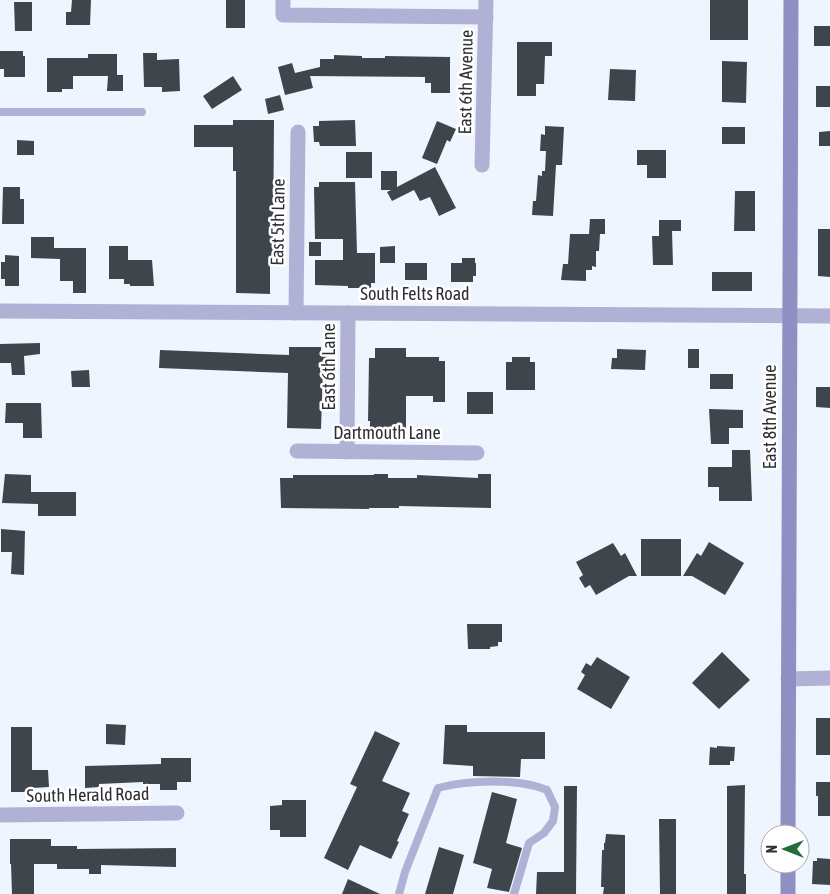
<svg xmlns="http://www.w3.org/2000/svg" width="830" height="894" viewBox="0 0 830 894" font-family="'Asap Condensed',sans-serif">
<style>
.building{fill:#3e464c}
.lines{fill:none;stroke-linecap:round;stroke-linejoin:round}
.lane{stroke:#b0b1d4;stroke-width:8}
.street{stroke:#b0b1d4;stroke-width:15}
.secondary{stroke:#8f8fc3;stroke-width:15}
.labels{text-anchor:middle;stroke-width:5;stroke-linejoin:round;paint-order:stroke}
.street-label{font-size:18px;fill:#2d2f32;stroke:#fff}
</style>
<rect width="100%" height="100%" fill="#eff5ff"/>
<!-- building -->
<g class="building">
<path d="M72,0H91L90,25H66V12H71Z"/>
<rect x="226" y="0" width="19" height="28"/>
<rect x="710" y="0" width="38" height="40"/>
<path d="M14,2H32V31H15Z"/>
<rect x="814" y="26" width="16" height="20"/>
<path d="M517,42H552V56H545L544,84H536V96H517Z"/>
<path d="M0,51H23V56H25V77H4V69H0Z"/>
<path d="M143,53H157V60L179,59L180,91L162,92V87H144Z"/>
<path d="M88,54H117V75H123V91H107L108,76H73V89H62V92H47V58H88Z"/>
<path d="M334,55L362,56V58H385V56L450,57V93H431V83H425V77L310,76L313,88L285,95L278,67L292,63L295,73L320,67V59H334Z"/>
<path d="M722,61L747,62L746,103L722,102Z"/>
<path d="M610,69L636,70L635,101L608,100Z"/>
<path d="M233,76L242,90L212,109L203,96Z"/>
<rect x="816" y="86" width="14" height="21"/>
<path d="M280,95L284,110L268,114L265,99Z"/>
<path d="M233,120H274L273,258H270V294L236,293V171H233V147H194V125H233Z"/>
<path d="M355,120L356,146H320L319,142H314L313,126H319V121Z"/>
<path d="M437,121L456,129L450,142L447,140L437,164L422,158Z"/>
<path d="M545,126L564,127L562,165H556L553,216L532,215L533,201H536L538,175L542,176V171H545L546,151H540L541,134L545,135Z"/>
<rect x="722" y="127" width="23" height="17"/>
<path d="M830,131V146H819V132Z"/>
<path d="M17,140L34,141V155H17Z"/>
<path d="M637,150H666V178H647V165H637Z"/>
<rect x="346" y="152" width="26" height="26"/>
<path d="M435,167L456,208L439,216L430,197L420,201L414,190L392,201L387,192L391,190H381V171H397V187Z"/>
<path d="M319,182H355L357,253H375V283H371V288H348V286L315,285V260H343V239H315L314,187H319Z"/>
<path d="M3,187H20V199H24V224H2Z"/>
<path d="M735,191H755V231H734Z"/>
<path d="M590,219H605V234H600L599,251H596V267L592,266V270H586V281L561,280L563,264H568L570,234H589Z"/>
<path d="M659,220H681V231H672L673,265H653L652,236H659Z"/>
<path d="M818,229H830V277L818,276Z"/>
<path d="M31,237H54V248H86V293H73V281H60V259L31,258Z"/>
<rect x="309" y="242" width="12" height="14"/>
<path d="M109,246H128V260H152L154,286H130V284H124V279H109Z"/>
<path d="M395,246V263H380V247Z"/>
<path d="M5,255L19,256V286H5V279H1V262H5Z"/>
<path d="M462,258H475V263H476V276H473V282H451V263H462Z"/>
<rect x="405" y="263" width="22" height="17"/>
<rect x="712" y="272" width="40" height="19"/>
<path d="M40,343V354L24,356L25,375H12L11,363H0V344Z"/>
<path d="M289,347H321V355H327V369H323L321,429L287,428L288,373L159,368L160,350L289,355Z"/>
<path d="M375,348H406V357H439V361H445V402H433V396H406V433H381V428H370V421H368L369,358H375Z"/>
<path d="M617,349L646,350L645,370L611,369L612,358H617Z"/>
<rect x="688" y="349" width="11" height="19"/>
<path d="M512,357H530V362H535V390H506V362H512Z"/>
<path d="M89,370L90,387H72L71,371Z"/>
<rect x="710" y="374" width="23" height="15"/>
<path d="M816,387H830V408L816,407Z"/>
<rect x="467" y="392" width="26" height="22"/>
<path d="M6,403H41L42,438H23V423H5Z"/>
<path d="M709,409L743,410V428H729V444H711Z"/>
<path d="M732,450H750L752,501H719V487H708V467H732Z"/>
<path d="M5,474L31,475V492H76V516H38V504L2,503Z"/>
<path d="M374,474H388V478H417V475L478,478V474H491V508L399,506V508H369V509L281,508L280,478H293V475H374Z"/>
<path d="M1,529L25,531L24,575L11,574L12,552H1Z"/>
<rect x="641" y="539" width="40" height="37"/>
<path d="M709,542L744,563L725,595L692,576H683L697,553L701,556Z"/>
<path d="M613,543L621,556L625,553L637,576H629L596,595L590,585L585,588L579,578L583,575L576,562Z"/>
<path d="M467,624H502V642H498V646L490,647V649H468Z"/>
<path d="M722,652L750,680L719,709L692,683Z"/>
<path d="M597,657L630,677L611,709L577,689L585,675L581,672L586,663L591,666Z"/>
<rect x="816" y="718" width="14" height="37"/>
<path d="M106,724L126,725L125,745L106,744Z"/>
<path d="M445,725H467V732H545V759H521L520,777L473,776V766L443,764Z"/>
<path d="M11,727H32V770H48L49,787L33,788V792H11Z"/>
<path d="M375,731L400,743L382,781L410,793L402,811L409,814L397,841L399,842L391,859L360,845L348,870L324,858L357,787L350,784Z"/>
<path d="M717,746L735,747L734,761H730V765H709L710,747L717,748Z"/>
<path d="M161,758H191V782H177V790H160V784H143V782L99,784V787L85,788V766L161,764Z"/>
<path d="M816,782H830V816H818V796H816Z"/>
<path d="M745,785L744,874H746V894H727V786Z"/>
<path d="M564,786H577L576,894H536L537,872H564Z"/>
<path d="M492,792L517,799L506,843L522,848L509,892L487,888L492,869L473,863Z"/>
<path d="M282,800H306V837H280V830H270V806L282,805Z"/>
<path d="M659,819H676V894H660Z"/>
<path d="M606,834L625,835V894H603L604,887H601L602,850H604V843H605Z"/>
<path d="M10,839H51V846H77V849L176,848V867L101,865V874H89V869H57V864H34V894H12L11,864H10Z"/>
<path d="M439,847L464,855L453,894H425Z"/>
<path d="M817,858L830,859V885L812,884L813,861H817Z"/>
<path d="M348,879L380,894H342Z"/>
</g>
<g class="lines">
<!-- lane -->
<g class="lane">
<path d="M0,112H142"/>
<path d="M399,894L405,872L438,788C467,780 519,778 547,790L555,807L553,821L544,833L529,843L514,894"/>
</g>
<!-- street -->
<g class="street">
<path d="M283,0V15L486,17"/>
<path d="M482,165L486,0"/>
<path d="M0,311L830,316"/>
<path d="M296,313L298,132"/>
<path d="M297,451L477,453"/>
<path d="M347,452L348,313"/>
<path d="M788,679L830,678"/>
<path d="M0,815L177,813"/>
</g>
<!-- secondary -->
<g class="secondary">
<path d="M788,834L791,0"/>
<path d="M788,864V894"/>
</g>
</g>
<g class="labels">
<!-- street labels -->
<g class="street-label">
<text transform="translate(466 82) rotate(-89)" y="6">East 6th Avenue</text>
<text transform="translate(278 222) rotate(-89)" y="6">East 5th Lane</text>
<text x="415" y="300">South Felts Road</text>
<text transform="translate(329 367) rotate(-90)" y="6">East 6th Lane</text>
<text transform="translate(770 417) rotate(-90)" y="6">East 8th Avenue</text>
<text x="387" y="439">Dartmouth Lane</text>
<text transform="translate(88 795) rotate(-1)" y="6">South Herald Road</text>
</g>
</g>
<!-- north arrow -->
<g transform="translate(785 849) rotate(270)"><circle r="24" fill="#ffffff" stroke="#abacad"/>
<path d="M0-4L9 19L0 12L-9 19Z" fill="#246c39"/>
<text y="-8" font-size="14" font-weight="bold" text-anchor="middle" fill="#2d2f32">N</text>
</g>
</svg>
